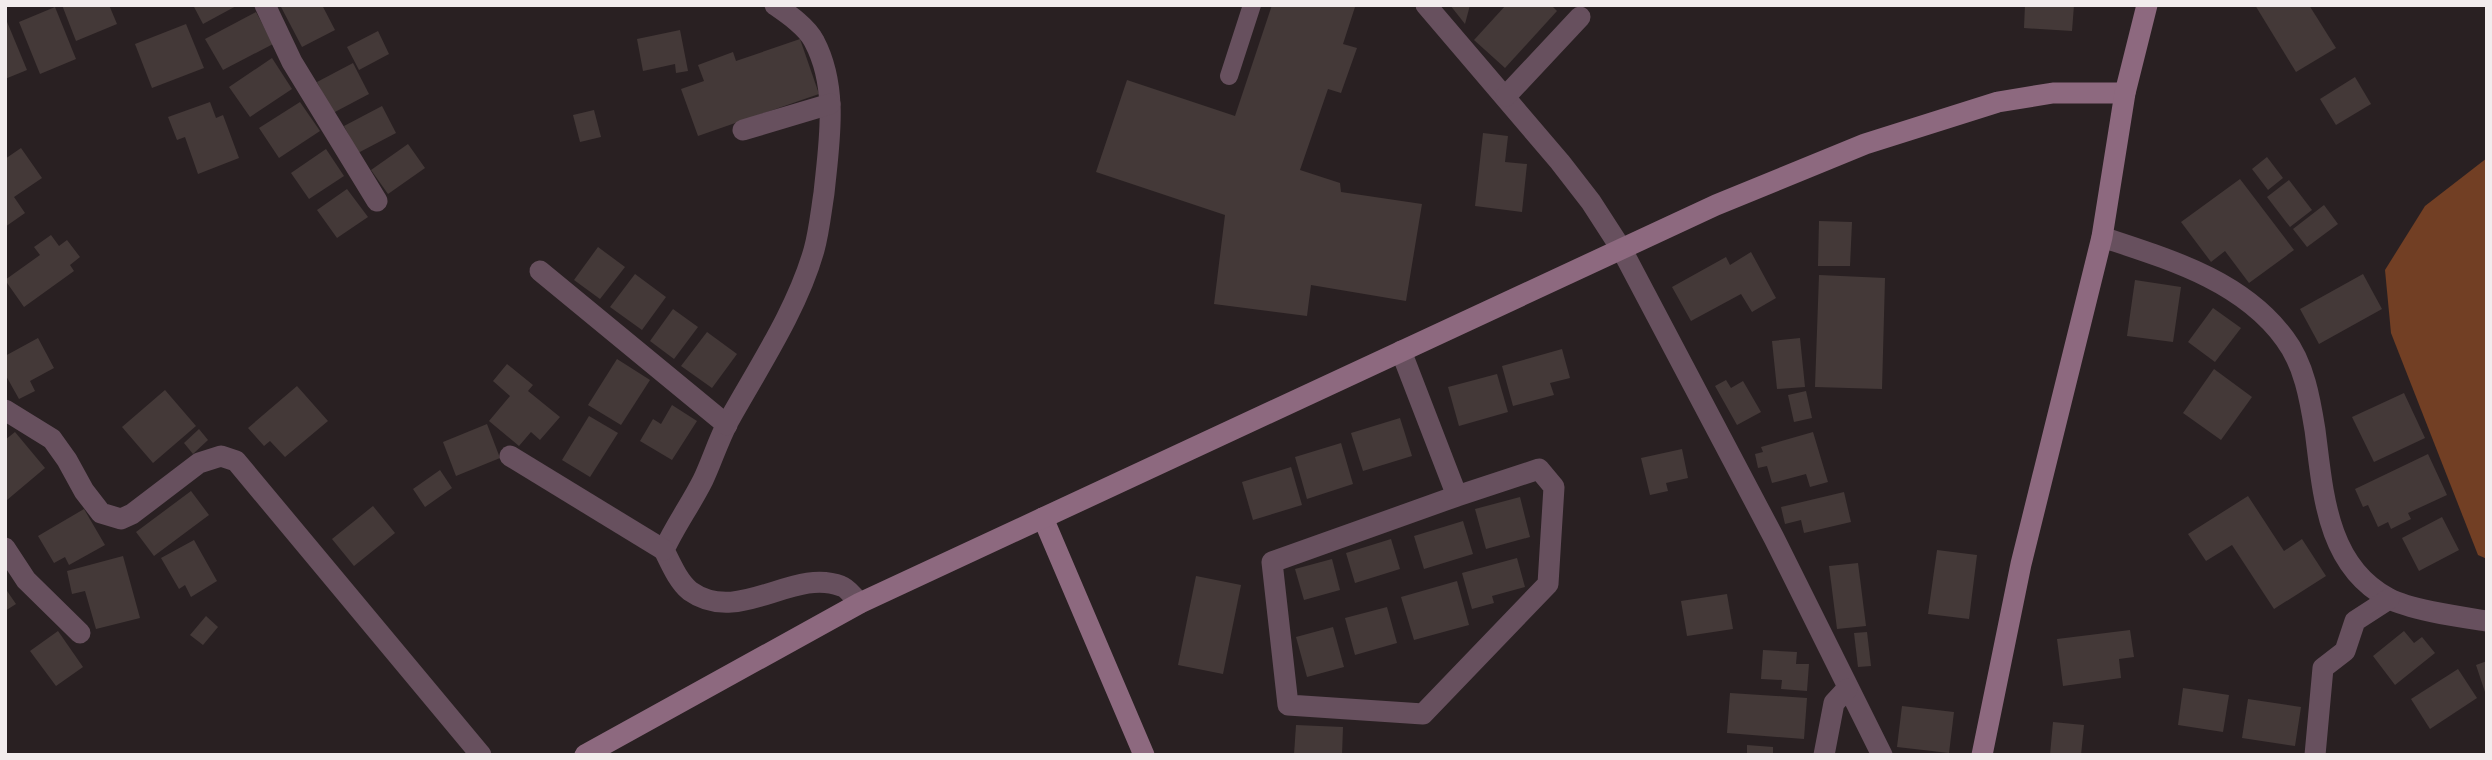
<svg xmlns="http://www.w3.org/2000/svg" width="2492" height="760" viewBox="0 0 2492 760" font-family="'Exo 2',sans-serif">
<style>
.forest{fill:#723f24}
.building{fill:#443938}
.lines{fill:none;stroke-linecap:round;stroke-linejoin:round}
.lane{stroke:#67505e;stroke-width:18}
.street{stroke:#67505e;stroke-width:21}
.secondary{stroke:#8d697f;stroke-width:21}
</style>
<rect width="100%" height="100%" fill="#292022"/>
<!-- forest -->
<path class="forest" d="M2487,158V559L2478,555L2391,333L2385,270L2425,206Z"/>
<!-- building -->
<g class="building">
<path d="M62,5H109L117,24L76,41Z"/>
<path d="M193,5H238L203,24Z"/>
<path d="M280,5H322L335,30L302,47Z"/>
<path d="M1272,5H1349L1355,7L1343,44L1357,48L1341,93L1328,89L1300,170L1340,183L1341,192L1422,204L1406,301L1311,285L1307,316L1214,304L1225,215L1096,172L1127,80L1235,116Z"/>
<path d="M1450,5H1470L1465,24Z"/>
<path d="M1506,5H1551L1557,11L1505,68L1474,40Z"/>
<path d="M2025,5H2074L2072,31L2024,28Z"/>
<path d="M2255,5H2309L2336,48L2296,72Z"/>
<path d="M55,7L76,59L40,74L19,22Z"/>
<path d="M256,12L273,44L223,70L205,39Z"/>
<path d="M5,17L27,70L5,79Z"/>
<path d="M186,24L204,68L152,88L135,44Z"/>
<path d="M680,30L688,71L676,73L675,64L643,71L637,39Z"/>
<path d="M378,31L389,54L359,70L347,47Z"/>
<path d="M800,39L819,94L698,136L681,89L704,81L698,65L733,52L736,61Z"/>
<path d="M272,58L292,89L250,117L229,87Z"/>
<path d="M353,63L369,94L333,113L317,82Z"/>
<path d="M2355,77L2371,104L2336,125L2320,99Z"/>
<path d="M210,102L216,118L223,115L239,158L198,174L185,137L177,140L168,117Z"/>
<path d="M300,102L320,131L279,158L259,128Z"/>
<path d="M382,106L396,133L358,153L344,126Z"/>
<path d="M594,110L601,137L580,142L573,115Z"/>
<path d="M1483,133L1508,136L1505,162L1527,164L1522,212L1475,206Z"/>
<path d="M408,144L425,168L388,194L371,170Z"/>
<path d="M21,148L42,178L14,197L25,213L5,227V159Z"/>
<path d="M326,149L344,176L309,199L291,173Z"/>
<path d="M2267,157L2283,178L2268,190L2252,169Z"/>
<path d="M2240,179L2294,250L2249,283L2225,251L2211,262L2181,222Z"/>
<path d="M2289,180L2312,210L2290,227L2267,197Z"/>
<path d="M347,189L368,217L337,238L317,210Z"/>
<path d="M2324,205L2338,224L2307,247L2293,229Z"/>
<path d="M1819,221L1852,222L1850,266H1818Z"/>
<path d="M51,235L59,246L67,240L80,257L70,265L74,271L24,307L5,280L40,255L34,247Z"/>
<path d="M598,247L625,267L600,299L574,280Z"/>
<path d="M1751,252L1776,298L1752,312L1741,294L1691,321L1672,287L1726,257L1730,265Z"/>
<path d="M635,274L666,297L642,330L610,307Z"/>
<path d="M2363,274L2382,309L2319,344L2300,309Z"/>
<path d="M1819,275L1885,278L1882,389L1815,387Z"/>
<path d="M2135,280L2181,287L2173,342L2127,336Z"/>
<path d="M2213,308L2241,328L2215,362L2188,342Z"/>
<path d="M673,309L698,327L674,359L650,341Z"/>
<path d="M707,332L737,354L712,388L681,366Z"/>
<path d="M38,338L54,368L30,381L35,391L19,399L5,374V356Z"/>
<path d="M1800,338L1805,387L1777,389L1772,341Z"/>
<path d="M1562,349L1570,378L1550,383L1554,395L1513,406L1502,366Z"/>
<path d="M617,359L650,380L621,425L588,405Z"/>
<path d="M507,364L533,385L528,391L560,417L540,440L531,432L519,446L489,421L510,396L493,381Z"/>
<path d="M2214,369L2252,397L2221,440L2183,413Z"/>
<path d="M1497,374L1508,412L1459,426L1448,387Z"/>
<path d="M1726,380L1731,388L1743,381L1761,412L1737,425L1715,386Z"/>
<path d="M297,386L328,421L285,457L270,441L264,446L248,428Z"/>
<path d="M165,390L196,426L153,463L122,427Z"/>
<path d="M1806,391L1812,418L1794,422L1788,395Z"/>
<path d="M2404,393L2425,438L2374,462L2352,417Z"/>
<path d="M672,405L697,421L672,460L640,441L653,419L661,424Z"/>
<path d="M589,416L618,433L590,477L562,460Z"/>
<path d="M1400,418L1412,456L1363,471L1351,433Z"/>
<path d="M487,424L500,458L456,476L443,442Z"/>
<path d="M199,429L208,440L193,454L184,443Z"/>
<path d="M15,432L45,468L7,500L5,440Z"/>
<path d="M1813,432L1828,482L1810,487L1806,474L1772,483L1767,466L1758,468L1755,454L1763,452L1761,447Z"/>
<path d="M1341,443L1353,484L1307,499L1295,457Z"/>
<path d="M1682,449L1688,478L1666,483L1668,491L1650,495L1641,458Z"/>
<path d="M2428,454L2447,495L2408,513L2411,519L2391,529L2388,522L2378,527L2368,505L2363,507L2355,489Z"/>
<path d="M1291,467L1302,505L1253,520L1242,482Z"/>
<path d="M440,470L452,488L425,507L413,489Z"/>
<path d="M191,491L209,515L154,556L136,532Z"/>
<path d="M1844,492L1851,522L1804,533L1801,520L1785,524L1781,507Z"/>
<path d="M2248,496L2284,551L2302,539L2326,576L2274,609L2232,545L2206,561L2188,534Z"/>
<path d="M1520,497L1530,537L1486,549L1475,509Z"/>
<path d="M373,506L395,533L354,566L332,539Z"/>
<path d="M84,509L105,545L69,565L65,557L54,563L38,536Z"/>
<path d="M2442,517L2459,550L2419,571L2402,538Z"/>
<path d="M1463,521L1473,554L1424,569L1414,536Z"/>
<path d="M1391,539L1400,569L1355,583L1346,553Z"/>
<path d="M194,540L217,581L191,597L185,585L179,589L161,558Z"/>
<path d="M1937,550L1977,555L1969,619L1928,614Z"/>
<path d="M123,556L140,618L96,629L85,591L72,594L67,571Z"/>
<path d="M1517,558L1525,587L1492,596L1494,603L1472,609L1462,573Z"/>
<path d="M1332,559L1340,590L1304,600L1295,569Z"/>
<path d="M1858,563L1866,626L1837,629L1829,566Z"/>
<path d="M1196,576L1241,585L1223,674L1178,665Z"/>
<path d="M1457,581L1469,625L1414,640L1401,597Z"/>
<path d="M5,588L16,604L5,611Z"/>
<path d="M1727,594L1733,629L1687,636L1681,601Z"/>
<path d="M1387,607L1397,643L1355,655L1345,618Z"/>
<path d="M206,616L218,627L203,645L190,635Z"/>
<path d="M1333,627L1344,667L1307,677L1296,637Z"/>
<path d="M2130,630L2134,657L2119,659L2121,678L2063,686L2057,639Z"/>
<path d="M58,631L83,667L56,686L30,651Z"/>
<path d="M2404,631L2414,643L2422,637L2435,653L2395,685L2373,656Z"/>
<path d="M1867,632L1871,666L1858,667L1854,633Z"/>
<path d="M1763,650L1797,652L1796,664H1809L1807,691L1781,689L1782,680L1761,679Z"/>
<path d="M2487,661V695H2486L2476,665Z"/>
<path d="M2458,669L2477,698L2430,729L2411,699Z"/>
<path d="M2183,688L2229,695L2223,732L2178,725Z"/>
<path d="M1730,693L1807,698L1804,739L1727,733Z"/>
<path d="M2248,699L2301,707L2295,746L2242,738Z"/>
<path d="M1902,706L1954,712L1949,753L1897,747Z"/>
<path d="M2053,722L2084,725L2081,755H2050Z"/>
<path d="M1296,725L1343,727L1342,755H1294Z"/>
<path d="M1747,745L1773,747V755H1747Z"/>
</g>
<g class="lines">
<!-- lane -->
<path class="lane" d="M1229,76L1252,5"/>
<!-- street -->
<g class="street">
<path d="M265,5L292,62L377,201"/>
<path d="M775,5C788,14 807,27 814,41C839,88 829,143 824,193C821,212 819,232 814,250C797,310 758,368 728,422C718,441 712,461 703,480C691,504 675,526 664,550C671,564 678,581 690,591C739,626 793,567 841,586C848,588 854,598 860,603"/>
<path d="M1426,5L1560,162L1591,202L1622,250L1774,538L1882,755"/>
<path d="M1506,96L1580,17"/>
<path d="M743,130L830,104"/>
<path d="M2102,237C2168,259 2242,280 2285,339C2304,364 2310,399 2315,430C2323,491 2326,565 2388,598C2410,610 2461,617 2487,621"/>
<path d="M540,271L727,425"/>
<path d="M1401,351L1457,496L1272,562L1288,705L1423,714L1548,584L1554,487L1539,469L1457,496"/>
<path d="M5,410L52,439L67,460L84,491L101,513L121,519L132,514L199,463L221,456L236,461L481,755"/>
<path d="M510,456L664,550"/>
<path d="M5,548L26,580L80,633"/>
<path d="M1824,755L1834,703L1847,689"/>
<path d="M2315,755L2323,668L2345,651L2355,621L2389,599"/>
</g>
<!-- secondary -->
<g class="secondary">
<path d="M1043,518L1144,755"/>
<path d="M585,755L860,603L1716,205L1865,144L1998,102L2053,93H2125"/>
<path d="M1982,755L2021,564L2102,237L2125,93L2147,5"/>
</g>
</g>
<!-- border -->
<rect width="2492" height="760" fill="none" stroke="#f2eced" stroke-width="14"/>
</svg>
